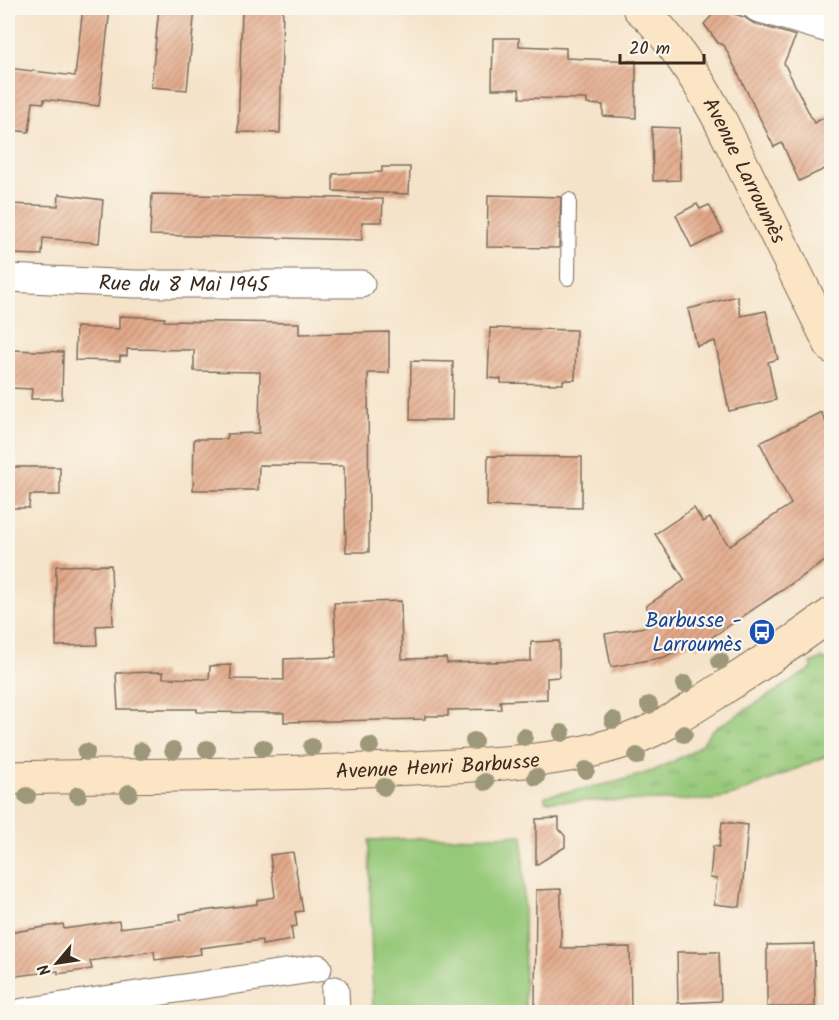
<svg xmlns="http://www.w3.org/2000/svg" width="839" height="1020" viewBox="0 0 839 1020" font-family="Kalam,sans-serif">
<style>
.grass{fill:url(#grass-tufts);stroke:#697a4c;stroke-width:1.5}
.pitch{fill:#97c97a;stroke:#697a4c;stroke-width:1.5}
.building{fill:url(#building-hatch)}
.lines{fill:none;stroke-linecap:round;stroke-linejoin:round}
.service-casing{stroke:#7c6b5a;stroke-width:16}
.minor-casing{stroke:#7c6b5a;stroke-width:29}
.secondary-casing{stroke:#7c6b5a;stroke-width:35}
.service{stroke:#fff;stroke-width:14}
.minor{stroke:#fff;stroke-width:27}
.secondary{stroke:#fce5c4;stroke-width:33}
.tree{fill:#9e987a}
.labels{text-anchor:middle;stroke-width:4.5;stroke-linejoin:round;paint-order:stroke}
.street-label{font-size:21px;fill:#3b2a1e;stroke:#fbf7ec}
.transit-label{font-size:21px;fill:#164399;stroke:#fbf7ec;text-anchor:end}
</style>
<defs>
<pattern id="grass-tufts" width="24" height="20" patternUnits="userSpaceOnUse" patternTransform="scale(1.5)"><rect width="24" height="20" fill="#97c97a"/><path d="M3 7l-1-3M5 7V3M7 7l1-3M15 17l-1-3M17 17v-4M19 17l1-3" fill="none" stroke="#7ca363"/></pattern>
<pattern id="building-hatch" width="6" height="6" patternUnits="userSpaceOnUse" patternTransform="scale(1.5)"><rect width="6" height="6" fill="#e3a989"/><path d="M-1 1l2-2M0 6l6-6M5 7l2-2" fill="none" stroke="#b98a6f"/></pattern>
</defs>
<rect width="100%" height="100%" fill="#fbf7ec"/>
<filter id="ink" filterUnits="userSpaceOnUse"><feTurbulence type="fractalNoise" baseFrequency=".0167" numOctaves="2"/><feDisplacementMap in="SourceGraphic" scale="12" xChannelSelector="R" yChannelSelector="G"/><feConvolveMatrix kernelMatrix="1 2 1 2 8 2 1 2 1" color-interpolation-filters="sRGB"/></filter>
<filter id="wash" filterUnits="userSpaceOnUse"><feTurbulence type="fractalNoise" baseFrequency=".008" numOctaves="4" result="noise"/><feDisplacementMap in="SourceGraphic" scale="24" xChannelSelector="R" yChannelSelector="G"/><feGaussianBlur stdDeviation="1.35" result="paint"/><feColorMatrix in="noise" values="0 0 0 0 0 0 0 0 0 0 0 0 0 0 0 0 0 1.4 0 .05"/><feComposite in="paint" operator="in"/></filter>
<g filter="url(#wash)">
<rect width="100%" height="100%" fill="#f5e3c9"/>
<!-- grass -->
<path class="grass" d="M831,656V754L737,794L712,800L545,801V796L616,782L653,771L690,753L704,742L711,731L813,668L811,663L822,658L824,661Z"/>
<!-- pitch -->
<path class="pitch" d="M523,835L525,1012H373L369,840Z"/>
<g id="blocks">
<!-- building -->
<g class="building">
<path d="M83,8H110L99,106L44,99V103L33,102L29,132L8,130V68L75,76Z"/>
<path d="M159,8H195L187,90L151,87Z"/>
<path d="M242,8H283L280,133L238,132Z"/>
<path d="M718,9L744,17L753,23L796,36L784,63L814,123L831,114V166L799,181L782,143L774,147L724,45L718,43L704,24Z"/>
<path d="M493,38H519V46L566,48V58L636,61V118L603,116V105L587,104V99L520,98L519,89H492Z"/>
<path d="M652,127L679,128L680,180L653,181Z"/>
<path d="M382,167H410L409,194L333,191V174L382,172Z"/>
<path d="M59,194L103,200L99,243L43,238L42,255L8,254V204L58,206Z"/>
<path d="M152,194L383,199L382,222H362V240L150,235Z"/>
<path d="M488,195L561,197L559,248L487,247Z"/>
<path d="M697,204L700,209L709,205L723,232L692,248L676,215Z"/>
<path d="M737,296L741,316L766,311L778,359L768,362L776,400L729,411L715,341L697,346L688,309Z"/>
<path d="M119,316L165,318L164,321L299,323V334L389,332V373H368L369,552H346L344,466L259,465L258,490H193L194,439H227V434L259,433L260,372L194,371V350L127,349V356H120V361L75,360L76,327L119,329Z"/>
<path d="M490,328L576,330L575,380H563V384L501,383V379L488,378Z"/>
<path d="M12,350L63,352L62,399H31L32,389L11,388Z"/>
<path d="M411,361L453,362L452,420H410Z"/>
<path d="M821,412L831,433V557L696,648L693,642L665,657L611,667L605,634L656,625L646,606L685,580L655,534L694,508L703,522L710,518L729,546L791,504L760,443Z"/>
<path d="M488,456L582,457V508L487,506Z"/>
<path d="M10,467H60V495H30L29,508H8Z"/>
<path d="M111,565L113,625L96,626L97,645L56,646V566Z"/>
<path d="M401,601L402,659L446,658L447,663L531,661V642L559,641V677L547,678V699L500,701L501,709L448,710V716H425V719L284,722V713L197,712V709H118L116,673L163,672V678L209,679L210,666L231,665V679L284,680V659L336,657L334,603Z"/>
<path d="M559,818V829L565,836V847L536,865V819Z"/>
<path d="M722,822L748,825L743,881L740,907L714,904L717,879L710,878L713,846L719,847Z"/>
<path d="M293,852L303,911L295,912L297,926L291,927L293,940L262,945V940L200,948L201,954L155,960L154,951L90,961L92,969L58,974V971L8,977V933L63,924L64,929L119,921L120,928L181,920L180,914L257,904V900L275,897L270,855Z"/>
<path d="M561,889V948L630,947L631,1009L557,1010V1012H535L536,890Z"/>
<path d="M814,944L815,1007H767V945Z"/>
<path d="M677,952H719L721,1001L678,1003Z"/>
</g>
</g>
</g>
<g filter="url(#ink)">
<use href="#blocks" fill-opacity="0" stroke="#7c6b5a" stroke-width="1.5"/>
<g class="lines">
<defs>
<path id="service" d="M568,278L569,200"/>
<g id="minor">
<path d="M757,8L832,30"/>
<path id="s1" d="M8,278L135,284H361"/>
<path d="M335,990L336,1012"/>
<path d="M23,1012L318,968"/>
</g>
<g id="secondary">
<path id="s2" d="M639,8C650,17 659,27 668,39C688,64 703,89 719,118L832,347"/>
<path id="s3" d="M8,778C142,775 277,775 412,768C485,764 561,764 631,739C660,729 686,712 711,696C752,670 792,643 832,614"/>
</g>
</defs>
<!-- service casing -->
<use href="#service" class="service-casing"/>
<!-- minor casing -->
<use href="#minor" class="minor-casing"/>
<!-- secondary casing -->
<use href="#secondary" class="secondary-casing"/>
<!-- service -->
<use href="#service" class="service"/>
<!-- minor -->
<use href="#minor" class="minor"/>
<!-- secondary -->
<use href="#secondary" class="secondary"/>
</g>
<!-- trees -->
<g class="tree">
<circle cx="720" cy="661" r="9"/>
<circle cx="685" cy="684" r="9"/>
<circle cx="649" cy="705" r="9"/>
<circle cx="613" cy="720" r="9"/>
<circle cx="562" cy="733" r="9"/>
<circle cx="684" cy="734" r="9"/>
<circle cx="524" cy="737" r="9"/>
<circle cx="474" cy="741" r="9"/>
<circle cx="370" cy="746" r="9"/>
<circle cx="312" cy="747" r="9"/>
<circle cx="263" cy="748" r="9"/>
<circle cx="207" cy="749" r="9"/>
<circle cx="173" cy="750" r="9"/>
<circle cx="141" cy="751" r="9"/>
<circle cx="86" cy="752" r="9"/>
<circle cx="637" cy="756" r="9"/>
<circle cx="586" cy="770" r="9"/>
<circle cx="536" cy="777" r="9"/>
<circle cx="485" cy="782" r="9"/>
<circle cx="384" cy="787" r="9"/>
<circle cx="129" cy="793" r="9"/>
<circle cx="78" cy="795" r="9"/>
<circle cx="27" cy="796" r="9"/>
</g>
</g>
<!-- icons -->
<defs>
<symbol id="bus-disc" viewBox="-11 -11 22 22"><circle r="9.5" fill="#1a4fb4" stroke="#fbf7ec"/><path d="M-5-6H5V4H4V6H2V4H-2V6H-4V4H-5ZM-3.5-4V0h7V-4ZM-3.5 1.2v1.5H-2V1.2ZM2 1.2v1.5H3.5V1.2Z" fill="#fff"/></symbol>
</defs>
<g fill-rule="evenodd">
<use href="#bus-disc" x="747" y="617" width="30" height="30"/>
</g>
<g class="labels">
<!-- street labels -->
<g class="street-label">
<text dy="7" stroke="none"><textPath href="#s2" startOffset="195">Avenue Larroumès</textPath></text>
<text dy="7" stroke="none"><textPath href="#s1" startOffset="176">Rue du 8 Mai 1945</textPath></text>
<text dy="7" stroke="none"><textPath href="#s3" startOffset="430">Avenue Henri Barbusse</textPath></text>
</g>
<!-- transit labels -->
<g class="transit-label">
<text x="742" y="627">Barbusse -<tspan x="742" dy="24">Larroumès</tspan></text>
</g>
</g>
<!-- margin -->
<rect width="839" height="1020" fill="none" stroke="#fbf7ec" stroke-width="30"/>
<!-- north arrow -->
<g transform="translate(57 963) rotate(241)" stroke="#fbf7ec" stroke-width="4.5" paint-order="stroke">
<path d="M0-4.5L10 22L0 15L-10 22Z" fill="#3b2a1e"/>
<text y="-9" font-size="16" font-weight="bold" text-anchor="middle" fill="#3b2a1e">N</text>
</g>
<!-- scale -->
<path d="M620 54v9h84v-9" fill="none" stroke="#3b2a1e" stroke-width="3"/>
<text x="629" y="54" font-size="18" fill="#3b2a1e" stroke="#fbf7ec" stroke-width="4.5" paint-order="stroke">20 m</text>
</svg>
